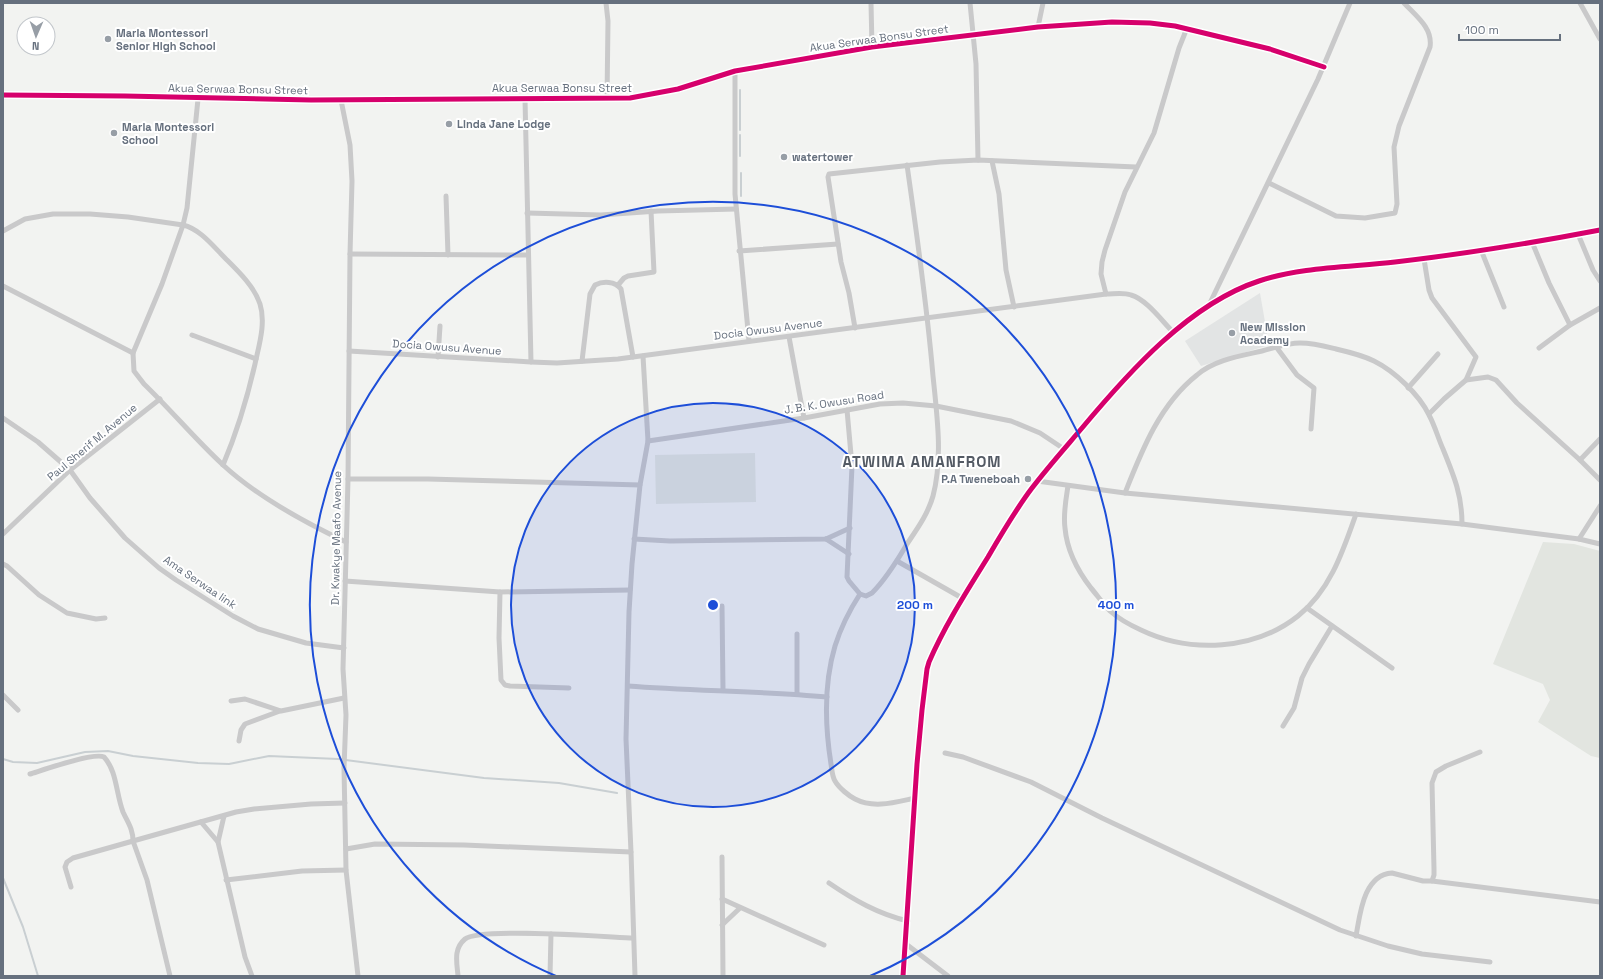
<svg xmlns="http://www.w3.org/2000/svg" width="1603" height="979" viewBox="0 0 1603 979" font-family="'Space Grotesk',sans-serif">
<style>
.built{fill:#e2e4e4}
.green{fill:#e2e5e0}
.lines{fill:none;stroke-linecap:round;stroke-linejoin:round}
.stream{stroke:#c9cfd2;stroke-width:2}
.minor{stroke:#c9c9ca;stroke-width:5}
.tertiary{stroke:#c9c9ca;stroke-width:6}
.cycleway-casing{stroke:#fff;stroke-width:8}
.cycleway{stroke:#d6006c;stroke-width:5}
.ring{fill:none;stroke:#1d4ed8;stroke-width:2}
.poi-dot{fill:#979ea6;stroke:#fff;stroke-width:1.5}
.labels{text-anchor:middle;stroke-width:4;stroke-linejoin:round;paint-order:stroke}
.poi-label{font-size:11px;font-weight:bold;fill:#66707e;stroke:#fff;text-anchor:start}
.street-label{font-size:11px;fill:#66707e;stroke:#fff}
.district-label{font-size:15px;font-weight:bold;letter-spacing:1px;fill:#535a64;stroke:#fff}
.centre{fill:#1d4ed8;stroke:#fff;stroke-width:2}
.ring-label{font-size:12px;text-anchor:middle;font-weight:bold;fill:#1d4ed8;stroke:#fff;stroke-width:4;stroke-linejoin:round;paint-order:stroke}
</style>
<rect width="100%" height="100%" fill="#f2f3f1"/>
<!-- built -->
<path class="built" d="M1260,293L1269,345L1201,366L1185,341Z"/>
<!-- green -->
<g class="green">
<path d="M755,453L756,502L656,504L655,455Z"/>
<path d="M1543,542L1574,544L1600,551V758L1591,756L1538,722L1550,700L1543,684L1493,664Z"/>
</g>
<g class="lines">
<!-- stream -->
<g class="stream">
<path d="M740,90V130"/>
<path d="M740,135V156"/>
<path d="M741,173V196"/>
<path d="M3,759L13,762L37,763L85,752L108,751L133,756L198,763L229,764L269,756L338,759L484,778L559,783L617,793"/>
<path d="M3,878L23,927L38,976"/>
</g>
<!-- minor -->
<g class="minor">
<path d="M606,3L608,21L607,99"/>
<path d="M871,3L872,47"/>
<path d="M970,3L976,64L978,160"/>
<path d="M1580,3L1600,39"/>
<path d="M1038,27L1043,3"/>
<path d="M735,71V194L749,341"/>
<path d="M3,95L125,96L311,100L630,98L678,89L735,71L872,47L1038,27L1112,22L1150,23L1175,26L1270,49L1324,67"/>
<path d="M198,99L187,208L183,225L162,284L133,353L134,371L144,384C171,410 195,439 222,464C256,496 304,522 346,542"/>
<path d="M525,99L531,362"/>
<path d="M341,100L350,145L352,181L350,254L348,479L343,669L346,715L344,768L346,870L358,976"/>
<path d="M992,161L999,194L1006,270L1014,307"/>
<path d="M907,165C917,235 927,305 933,376C937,415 943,458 933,496C928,514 917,529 907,544C897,561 886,579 872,593L866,596L860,594C849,611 841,627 835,646C824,683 825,726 831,764C832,770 832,776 835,781C839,788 849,796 855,799C874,809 896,802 915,798"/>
<path d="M1269,183L1336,216L1365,218L1395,213L1397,204L1394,147L1399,126L1430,47C1433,28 1416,16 1404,3"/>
<path d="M446,196L448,255"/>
<path d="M527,213L601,215L658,211L736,209"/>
<path d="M3,231L25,219L53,214H90L128,217L183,225C200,229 213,246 225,258C238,271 254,286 260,304C266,323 259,345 255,364C247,399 237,432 223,465"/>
<path d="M1578,234L1593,270L1600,281"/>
<path d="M1532,242L1549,283L1570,325"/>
<path d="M1481,250L1504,307"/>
<path d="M739,251L838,244"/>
<path d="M350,254L528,255"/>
<path d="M1424,259L1429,290L1432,298L1476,357L1466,380L1444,399L1429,414"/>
<path d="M618,285L624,278L628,276L654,272L651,211"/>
<path d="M3,286L133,353"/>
<path d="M1106,294L1101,274L1102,262L1105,250L1125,192L1154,133L1179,48L1187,28"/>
<path d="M1209,305L1318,79L1350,3"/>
<path d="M855,328L849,293L841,262L828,177L829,174L940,162L978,160L1136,167"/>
<path d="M192,335L256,359"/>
<path d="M789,337L804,418"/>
<path d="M1277,348L1297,375L1314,388L1311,429"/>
<path d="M1539,348L1570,325L1600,308"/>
<path d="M349,351L531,362L557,363L618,359L1106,294C1114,294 1123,292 1131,295C1146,299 1162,321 1173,332"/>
<path d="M438,357L440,326"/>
<path d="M582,361L590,294L595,285C603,281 615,281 621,289L633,357"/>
<path d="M1466,380L1488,377L1496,380L1517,403L1580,460L1600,480"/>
<path d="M1408,388L1438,354"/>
<path d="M847,410L852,466L847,577L849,581L860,594"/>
<path d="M3,418L38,442L70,470L90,498L125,538L159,568L176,580L233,616L258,629L306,643L344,648"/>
<path d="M648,441L804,418L880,404L903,403L936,406L1011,421L1040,433L1064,449"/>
<path d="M1580,460L1600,439"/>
<path d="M348,479H428L640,485"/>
<path d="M1037,481L1125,493L1462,524L1579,539L1600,544"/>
<path d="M1068,486C1066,499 1063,514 1065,528C1067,551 1077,570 1091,588C1097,595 1103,604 1110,611C1119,619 1130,625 1141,630C1191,654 1255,650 1298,616C1330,591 1343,551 1356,514"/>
<path d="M1125,493C1142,450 1160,404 1197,375C1214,360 1240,356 1262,351C1274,348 1287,343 1300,343C1313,343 1324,346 1336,349C1349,352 1362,355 1374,361C1394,371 1419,394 1429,415C1435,426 1438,438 1443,449C1454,476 1462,495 1462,524"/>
<path d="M3,534L70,470L160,399"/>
<path d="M634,539L670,541L826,539L850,528"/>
<path d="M826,539L849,554"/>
<path d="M1579,539L1600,506"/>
<path d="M897,561L962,598"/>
<path d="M3,564L7,566L39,595L67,613L96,619L105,618"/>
<path d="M345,581L500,592L630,590"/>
<path d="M500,592L499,638L501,680L505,685L510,686L569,688"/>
<path d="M722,606L723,690"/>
<path d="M1307,608L1392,668"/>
<path d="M797,634V694"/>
<path d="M628,686C694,691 761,691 827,697"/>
<path d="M3,695L18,710"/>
<path d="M231,701L245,699L281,711L344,698"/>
<path d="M1283,726L1294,708L1302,678L1309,664L1332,626"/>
<path d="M239,741L241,730L245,724L280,711"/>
<path d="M945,753L963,757L1031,782L1102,818L1340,930L1388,946L1422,954L1490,962"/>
<path d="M30,774C43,770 94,752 104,757C117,771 116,794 123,812C128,823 133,829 133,841L236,812L254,809L311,804L345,803"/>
<path d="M224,816L218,842L245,957L252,976"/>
<path d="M201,822L218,842"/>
<path d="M346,849L375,844L464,845L631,852"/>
<path d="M722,857L723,976"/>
<path d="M226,880L302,871L346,870"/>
<path d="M1432,881L1600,902"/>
<path d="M829,883C854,900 878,914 908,921"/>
<path d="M71,887L65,867L67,862L73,858L133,841L147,880L170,976"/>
<path d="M722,899L824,945"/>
<path d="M722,925L740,908"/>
<path d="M1356,936C1360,915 1363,875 1392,873L1423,881H1432L1434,875V869L1432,783L1436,772L1446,766L1480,752"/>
<path d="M906,944L948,976"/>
<path d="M458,976C457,963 453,949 465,939C480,927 607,937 633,938"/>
<path d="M550,976L551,934"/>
<path d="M635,976L631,852L626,739L629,612L632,564L640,485L648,441L643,356"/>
</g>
<!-- tertiary -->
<path class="tertiary" d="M903,976L917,764L922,710L927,669L929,662C945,625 967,591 988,557C1002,533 1016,509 1032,488C1048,467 1065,448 1082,428C1128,373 1189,304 1259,281C1299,267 1353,267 1395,262C1464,254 1532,243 1600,230"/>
<defs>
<g id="cycleway">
<path d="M3,95L125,96L311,100L630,98L678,89L735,71L872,47L1038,27L1112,22L1150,23L1175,26L1270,49L1324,67"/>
<path d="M903,976L917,764L922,710L927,669L929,662C945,625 967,591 988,557C1002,533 1016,509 1032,488C1048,467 1065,448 1082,428C1128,373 1189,304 1259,281C1299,267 1353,267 1395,262C1464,254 1532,243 1600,230"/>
</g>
</defs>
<!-- cycleway casing -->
<use href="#cycleway" class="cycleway-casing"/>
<!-- cycleway -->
<use href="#cycleway" class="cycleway"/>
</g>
<!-- distance rings -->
<circle cx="713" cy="605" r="202" fill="#1d4ed8" fill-opacity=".12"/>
<g class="ring">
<circle cx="713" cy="605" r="202"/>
<path d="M556 976A403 403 0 1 1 870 976"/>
</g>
<!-- markers -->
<g class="poi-dot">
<circle cx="108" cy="39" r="4"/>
<circle cx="449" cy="124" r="4"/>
<circle cx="114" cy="133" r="4"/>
<circle cx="784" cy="157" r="4"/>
<circle cx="1232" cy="333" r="4"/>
<circle cx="1028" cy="479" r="4"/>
</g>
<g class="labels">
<!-- poi labels -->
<g class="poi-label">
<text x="116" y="37">Maria Montessori<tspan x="116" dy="13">Senior High School</tspan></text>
<text x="457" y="128">Linda Jane Lodge</text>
<text x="122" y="131">Maria Montessori<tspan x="122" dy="13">School</tspan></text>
<text x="792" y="161">watertower</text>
<text x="1240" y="331">New Mission<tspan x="1240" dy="13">Academy</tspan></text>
<text x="1020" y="483" text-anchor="end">P.A Tweneboah</text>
</g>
<!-- street labels -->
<g class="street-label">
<text transform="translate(879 38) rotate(-8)" y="4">Akua Serwaa Bonsu Street</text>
<text x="562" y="92">Akua Serwaa Bonsu Street</text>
<text transform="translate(238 89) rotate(1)" y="4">Akua Serwaa Bonsu Street</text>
<text transform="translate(768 329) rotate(-7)" y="4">Docia Owusu Avenue</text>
<text transform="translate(447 347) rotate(4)" y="4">Docia Owusu Avenue</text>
<text transform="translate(834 402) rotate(-9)" y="4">J. B. K. Owusu Road</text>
<text transform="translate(92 442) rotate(-40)" y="4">Paul Sherif M. Avenue</text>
<text transform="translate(336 538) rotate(-89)" y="4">Dr. Kwakye Maafo Avenue</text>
<text transform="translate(200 582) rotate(34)" y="4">Ama Serwaa link</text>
</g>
<!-- district labels -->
<g class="district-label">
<text x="922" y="467">ATWIMA AMANFROM</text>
</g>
</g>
<circle cx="713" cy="605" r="6" class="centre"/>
<g class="ring-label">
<text x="915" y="609">200 m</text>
<text x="1116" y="609">400 m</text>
</g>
<!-- border -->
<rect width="1603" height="979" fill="none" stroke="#66707e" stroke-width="8"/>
<!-- north arrow -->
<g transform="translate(36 36) rotate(182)"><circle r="19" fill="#ffffff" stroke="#c2c6cb"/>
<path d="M0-3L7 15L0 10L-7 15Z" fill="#979ea6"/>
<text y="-6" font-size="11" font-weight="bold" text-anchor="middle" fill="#66707e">N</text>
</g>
<!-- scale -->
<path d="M1459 34v6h101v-6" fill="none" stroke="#66707e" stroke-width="2"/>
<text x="1465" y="34" font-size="12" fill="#66707e" stroke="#ffffff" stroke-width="3" paint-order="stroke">100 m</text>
</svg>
